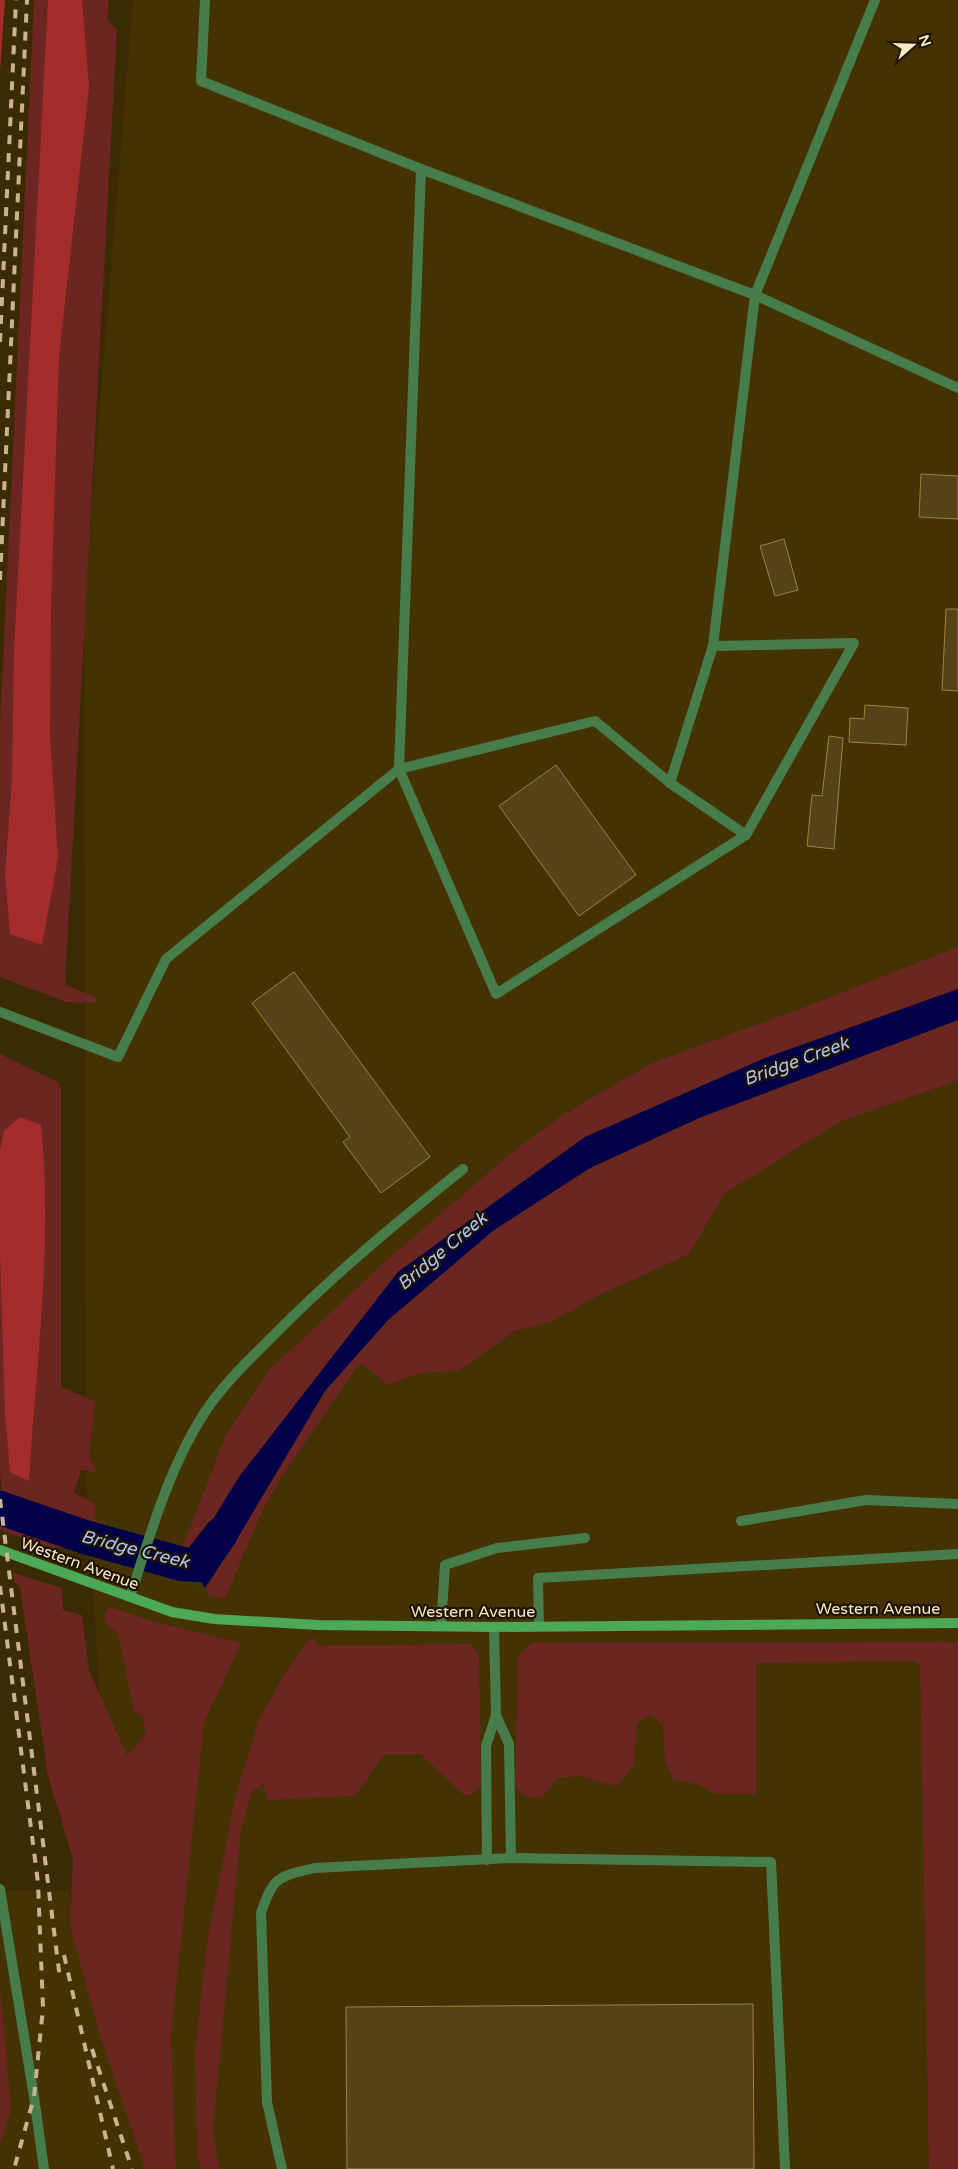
<svg xmlns="http://www.w3.org/2000/svg" width="958" height="2169" viewBox="0 0 958 2169" font-family="'Varela Round',sans-serif">
<style>
.built{fill:#443203}
.green{fill:#6b2622}
.forest{fill:#a42d2b}
.water{fill:#020049}
.lines{fill:none;stroke-linecap:round;stroke-linejoin:round}
.river{stroke:#020049;stroke-width:34}
.building{fill:#544319;stroke:#a18238}
.lane{stroke:#467d4b;stroke-width:10}
.secondary{stroke:#4ca958;stroke-width:10}
.rail{stroke:#c6b590;stroke-width:4;stroke-dasharray:9 9;stroke-linecap:butt}
.labels{text-anchor:middle;stroke-width:4.5;stroke-linejoin:round;paint-order:stroke}
.street-label{font-size:16px;fill:#f9e8c5;stroke:#1e1401}
.water-label{font-size:18px;font-style:italic;fill:#aec4f6;stroke:#1e1401}
</style>
<rect width="100%" height="100%" fill="#3b2b02"/>
<!-- built -->
<g class="built">
<path d="M133,0H958V2169H166L111,1875L86,1477L84,602Z"/>
<path d="M0,1891H68L112,2056L150,2169H0Z"/>
</g>
<!-- green -->
<g class="green">
<path d="M34,0H109L107,19L117,30L65,984L96,998L95,1003L66,1002L0,977V725Z"/>
<path d="M958,947V989L765,1058L585,1137L398,1272L239,1477L188,1560L183,1546L226,1434L268,1371L389,1258L515,1150L564,1114L652,1063L805,1007Z"/>
<path d="M958,1020V1080L839,1122L724,1194L689,1254L599,1295L551,1322L515,1331L458,1371L420,1373L387,1385L362,1363L355,1369L279,1481L262,1511L225,1599L209,1595L205,1588L234,1544L325,1391L388,1320L494,1230L590,1168L699,1118Z"/>
<path d="M0,1054L58,1082L61,1089V1387L95,1401L89,1455L97,1473L81,1470L74,1493L96,1504L94,1518L117,1533L111,1535L3,1497L0,1474Z"/>
<path d="M0,1517L79,1546L53,1548L0,1530Z"/>
<path d="M13,1573L62,1588L63,1610L82,1615L89,1671L127,1755L146,1734L143,1717L134,1711L118,1633L107,1626L104,1616L109,1607L151,1621L241,1643L204,1723L171,2035L175,2158L177,2169H145L99,2032L70,1926L73,1859L48,1776L20,1587L14,1582Z"/>
<path d="M316,1638L317,1646L471,1644L479,1656L481,1784L472,1795H464L420,1754L383,1755L355,1796L268,1800L263,1784L252,1792L241,1828L213,2131L219,2169H201L197,2154L195,2053L207,1942L236,1794L260,1717L291,1664L310,1639Z"/>
<path d="M947,1642L958,1643V2169H929L920,1664L915,1661L756,1663V1794H716L699,1785L673,1779L665,1761L663,1726L651,1715L637,1723L634,1766L616,1786L580,1776L558,1778L544,1795L531,1798L520,1793L515,1784L518,1657L531,1643Z"/>
<path d="M0,1985L11,2110L0,2143Z"/>
</g>
<!-- forest -->
<g class="forest">
<path d="M0,0H5L0,71Z"/>
<path d="M48,0H82L89,87L59,356L51,606L50,736L58,858L42,945L10,934L5,875L12,780L14,651Z"/>
<path d="M20,1117L41,1125C53,1243 36,1363 29,1481L10,1472L5,1413L0,1254V1151L4,1131Z"/>
</g>
<!-- water -->
<g class="water">
<path d="M958,989V1020L699,1118L590,1168L494,1230L388,1320L325,1391L234,1544L205,1588L188,1560L239,1477L398,1272L585,1137L765,1058Z"/>
<path d="M0,1496L3,1497L111,1535L79,1546L0,1517Z"/>
</g>
<g class="lines">
<!-- river -->
<path class="river" d="M0,1508L85,1537L182,1564L197,1565L221,1534"/>
</g>
<!-- building -->
<g class="building">
<path d="M921,474L958,476V519L919,517Z"/>
<path d="M784,539L798,590L775,596L760,546Z"/>
<path d="M946,609H958V691L942,690Z"/>
<path d="M865,705L908,708L906,745L849,742L850,718L864,719Z"/>
<path d="M829,736L843,738L834,849L807,846L812,795L822,796Z"/>
<path d="M556,765L636,875L579,916L499,806Z"/>
<path d="M294,972L430,1157L381,1193L343,1142L350,1137L252,1003Z"/>
<path d="M753,2004L754,2169H347L346,2007Z"/>
</g>
<g class="lines">
<!-- lane -->
<g class="lane">
<path d="M205,0L201,81L421,169L755,295L958,388"/>
<path d="M421,169L399,769L496,994L746,835L670,783"/>
<path d="M713,646L854,643L746,835"/>
<path d="M0,1012L118,1057L166,959L399,769L595,721L670,783L713,646L755,295L875,0"/>
<path d="M741,1521L866,1500L958,1504"/>
<path d="M130,1597C150,1536 168,1470 203,1415C222,1385 248,1361 273,1336C332,1276 397,1222 463,1169"/>
<path d="M441,1626L445,1565L497,1548L585,1538"/>
<path d="M539,1626L538,1578L958,1554"/>
<path d="M496,1715L509,1744L511,1858"/>
<path d="M487,1860L486,1746L496,1715L494,1627"/>
<path d="M0,1889L34,2097L44,2169"/>
<path d="M282,2169L267,2102L261,1913C274,1876 277,1877 315,1868L511,1858L771,1862L785,2169"/>
</g>
<!-- secondary -->
<path class="secondary" d="M0,1550L172,1612L214,1619L318,1625L494,1627L958,1623"/>
<!-- rail -->
<g class="rail">
<path d="M0,342L16,0"/>
<path d="M0,580L27,0"/>
<path d="M0,1499L60,1979"/>
<path d="M0,1586L38,1883L43,2008L34,2097L14,2169"/>
<path d="M64,1955L113,2169"/>
<path d="M92,2049L132,2169"/>
</g>
</g>
<g class="labels">
<!-- street labels -->
<g class="street-label">
<text transform="translate(80 1563) rotate(20)" y="6">Western Avenue</text>
<text x="878" y="1614">Western Avenue</text>
<text x="473" y="1617">Western Avenue</text>
</g>
<!-- water labels -->
<g class="water-label">
<text transform="translate(796 1061) rotate(-20)" y="6">Bridge Creek</text>
<text transform="translate(442 1251) rotate(-40)" y="6">Bridge Creek</text>
<text transform="translate(135 1549) rotate(14)" y="6">Bridge Creek</text>
</g>
</g>
<!-- north arrow -->
<g transform="translate(913 45) rotate(70)" stroke="#1e1401" stroke-width="4" paint-order="stroke">
<path d="M0-4L9 19L0 12L-9 19Z" fill="#f9e8c5"/>
<text y="-8" font-size="14" font-weight="bold" text-anchor="middle" fill="#f9e8c5">N</text>
</g>
</svg>
